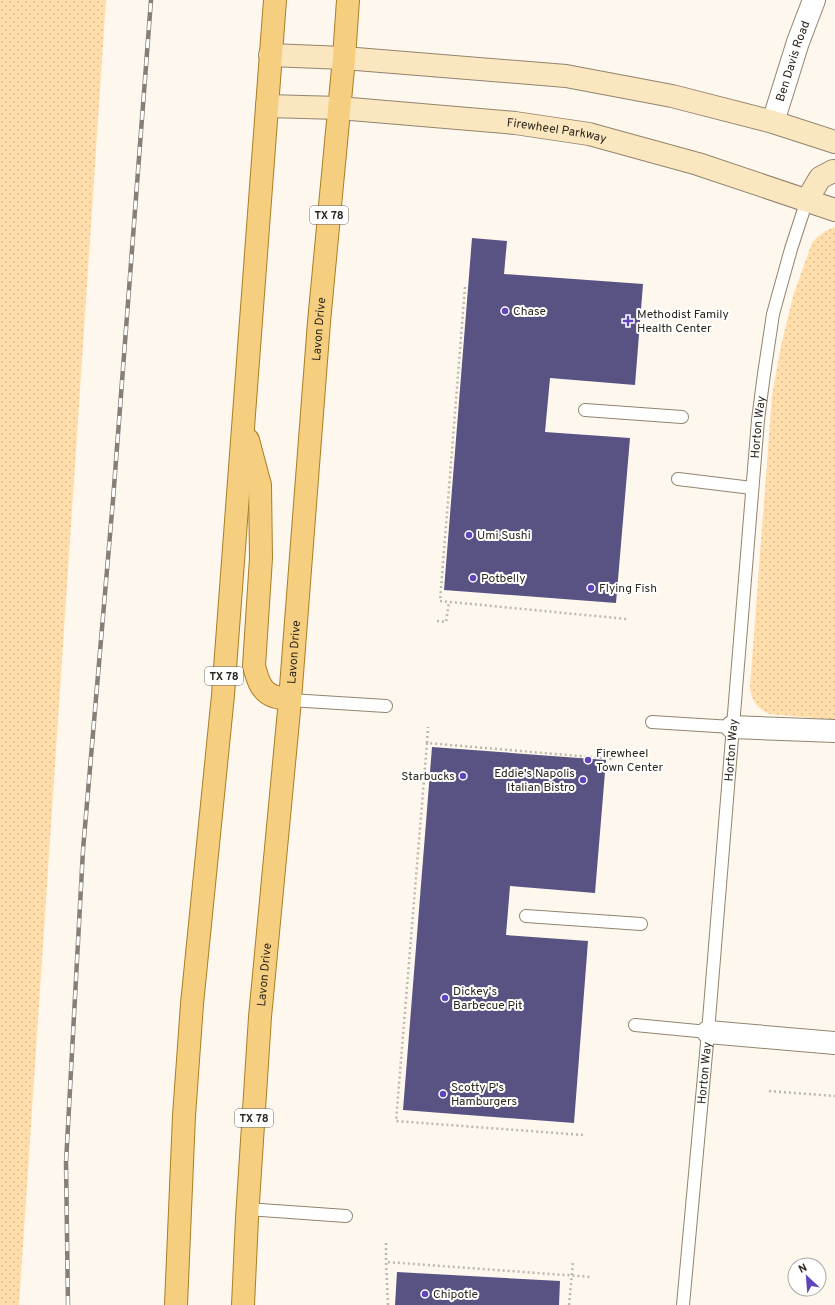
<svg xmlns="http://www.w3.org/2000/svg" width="835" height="1305" viewBox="0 0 835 1305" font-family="Overpass,sans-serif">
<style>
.grass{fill:url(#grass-dots)}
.building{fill:#595384}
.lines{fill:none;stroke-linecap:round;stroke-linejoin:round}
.lane-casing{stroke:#92846e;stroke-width:14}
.street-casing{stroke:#92846e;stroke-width:24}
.secondary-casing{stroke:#92846e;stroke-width:24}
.primary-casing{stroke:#ab7e25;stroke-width:24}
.path{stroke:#bdb7ad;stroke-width:2.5;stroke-dasharray:2 3;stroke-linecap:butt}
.lane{stroke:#fff;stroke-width:12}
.street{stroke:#fff;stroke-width:22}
.secondary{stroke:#fae6bf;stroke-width:22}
.primary{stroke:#f6ce7f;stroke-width:22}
.rail-casing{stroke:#867f76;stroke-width:4.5}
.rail{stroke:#fff;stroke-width:3;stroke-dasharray:9;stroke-linecap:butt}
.poi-dot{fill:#6044bd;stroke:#fff;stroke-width:1.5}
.labels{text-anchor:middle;stroke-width:4;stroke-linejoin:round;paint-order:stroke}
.shield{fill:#fff;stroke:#6b6761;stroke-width:1}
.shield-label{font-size:11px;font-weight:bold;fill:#2c261d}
.street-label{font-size:12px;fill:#2c261d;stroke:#fff}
.poi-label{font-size:12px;fill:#2c261d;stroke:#fff;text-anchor:start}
</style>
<defs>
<pattern id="grass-dots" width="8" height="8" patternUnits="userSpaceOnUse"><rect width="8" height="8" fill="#ffdeac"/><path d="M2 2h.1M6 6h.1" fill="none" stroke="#dbbe94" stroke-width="1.8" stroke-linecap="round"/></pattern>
</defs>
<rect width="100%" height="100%" fill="#fef7ed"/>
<!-- grass -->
<g class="grass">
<path d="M0,0H106L19,1305H0Z"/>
<path d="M835,227V720L769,714C757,708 751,700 750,687L772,396L781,346L794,293L812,243C818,235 826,230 835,227Z"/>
</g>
<!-- building -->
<g class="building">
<path d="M472,238L507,241L504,274L643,284L635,385L550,378L545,432L630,438L616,603L444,590Z"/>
<path d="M432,747L606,760L595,893L510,886L506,935L588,941L574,1123L403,1110Z"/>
<path d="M397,1272L560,1281L559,1305H395Z"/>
</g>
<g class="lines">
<defs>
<g id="lane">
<path d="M585,410L682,417"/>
<path d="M678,479L752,488"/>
<path d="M290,700L386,706"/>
<path d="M652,722L732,727"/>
<path d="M526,916L641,924"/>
<path d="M635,1025L708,1032"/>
<path d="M247,1209L346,1216"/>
<path id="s1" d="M683,1305L708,1032L758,420L764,374L773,314L791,249L807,200"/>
</g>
<g id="street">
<path id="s2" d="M773,122L798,42L814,0"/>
<path d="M732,727L835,731"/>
<path d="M708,1032L835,1043"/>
</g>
<g id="secondary">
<path d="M270,55L344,58L566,76L672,96L773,122L835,142"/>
<path id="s3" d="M267,106L339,108L515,123L589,134L698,164L835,210"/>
<path d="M807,200L820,178L833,171L835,172"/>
</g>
<g id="primary">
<path d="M248,440L260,485L261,558L254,666C257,677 260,690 271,695C276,698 284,698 290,700"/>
<path d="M176,1305L184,1116L192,1004L223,695L275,0"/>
<path id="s4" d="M243,1305L247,1218L260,1017L290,700L319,322L344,58L348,0"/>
</g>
</defs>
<!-- lane casing -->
<use href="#lane" class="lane-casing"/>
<!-- street casing -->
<use href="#street" class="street-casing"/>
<!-- secondary casing -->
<use href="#secondary" class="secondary-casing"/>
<!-- primary casing -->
<use href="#primary" class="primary-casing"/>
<!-- path -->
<g class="path">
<path d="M465,287L440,601L627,619"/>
<path d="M437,621L446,622L449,602"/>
<path d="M427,743L428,727"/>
<path d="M769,1091L835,1096"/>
<path d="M583,1135L396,1121L427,743L614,759"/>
<path d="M386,1243V1262"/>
<path d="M388,1305L386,1262L592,1277"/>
<path d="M569,1305L573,1262"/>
</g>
<!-- lane -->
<use href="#lane" class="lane"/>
<!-- street -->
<use href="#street" class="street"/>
<!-- secondary -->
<use href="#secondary" class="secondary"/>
<!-- primary -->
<use href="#primary" class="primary"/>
<defs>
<path id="rail" d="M68,1305L66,1163L83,850L113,500L151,0"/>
</defs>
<!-- rail casing -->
<use href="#rail" class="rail-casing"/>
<!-- rail -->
<use href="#rail" class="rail"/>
</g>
<!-- markers -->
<g class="poi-dot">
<circle cx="505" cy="311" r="4"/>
<path d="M626 315h4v4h4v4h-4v4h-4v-4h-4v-4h4z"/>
<circle cx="469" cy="535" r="4"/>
<circle cx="473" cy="578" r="4"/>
<circle cx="591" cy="588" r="4"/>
<circle cx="588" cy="760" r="4"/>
<circle cx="463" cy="776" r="4"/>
<circle cx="583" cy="780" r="4"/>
<circle cx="445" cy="998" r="4"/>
<circle cx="443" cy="1094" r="4"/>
<circle cx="425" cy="1294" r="4"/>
</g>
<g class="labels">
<!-- shield labels -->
<g class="shield">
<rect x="310" y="206" width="38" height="18" rx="3"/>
<rect x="205" y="667" width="38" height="18" rx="3"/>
<rect x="235" y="1109" width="38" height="18" rx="3"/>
</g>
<g class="shield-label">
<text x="329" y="219">TX 78</text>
<text x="224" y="680">TX 78</text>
<text x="254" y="1122">TX 78</text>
</g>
<!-- street labels -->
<g class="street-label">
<text dy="4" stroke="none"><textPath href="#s2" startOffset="64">Ben Davis Road</textPath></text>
<text dy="4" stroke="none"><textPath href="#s3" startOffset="291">Firewheel Parkway</textPath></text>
<text dy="4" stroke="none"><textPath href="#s4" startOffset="979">Lavon Drive</textPath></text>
<text dy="4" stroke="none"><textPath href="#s1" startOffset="881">Horton Way</textPath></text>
<text dy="4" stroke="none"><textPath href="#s4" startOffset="655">Lavon Drive</textPath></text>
<text dy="4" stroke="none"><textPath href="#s1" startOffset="557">Horton Way</textPath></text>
<text dy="4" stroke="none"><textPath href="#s4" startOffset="331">Lavon Drive</textPath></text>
<text dy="4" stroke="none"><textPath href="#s1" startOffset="233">Horton Way</textPath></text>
</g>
<!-- poi labels -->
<g class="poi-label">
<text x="513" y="315">Chase</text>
<text x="637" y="318">Methodist Family<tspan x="637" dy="14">Health Center</tspan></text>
<text x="477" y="539">Umi Sushi</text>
<text x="481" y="582">Potbelly</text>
<text x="599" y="592">Flying Fish</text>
<text x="596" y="757">Firewheel<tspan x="596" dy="14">Town Center</tspan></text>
<text x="575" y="777" text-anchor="end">Eddie's Napolis<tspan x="575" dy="14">Italian Bistro</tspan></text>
<text x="455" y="780" text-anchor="end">Starbucks</text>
<text x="453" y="995">Dickey's<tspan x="453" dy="14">Barbecue Pit</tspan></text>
<text x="451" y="1091">Scotty P's<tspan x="451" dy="14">Hamburgers</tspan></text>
<text x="433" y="1298">Chipotle</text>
</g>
</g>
<!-- north arrow -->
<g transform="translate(807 1277) rotate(334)"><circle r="19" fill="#ffffff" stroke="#aba8a5"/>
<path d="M0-3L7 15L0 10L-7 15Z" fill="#6044bd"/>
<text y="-6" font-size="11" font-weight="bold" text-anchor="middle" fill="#2c261d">N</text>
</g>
</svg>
